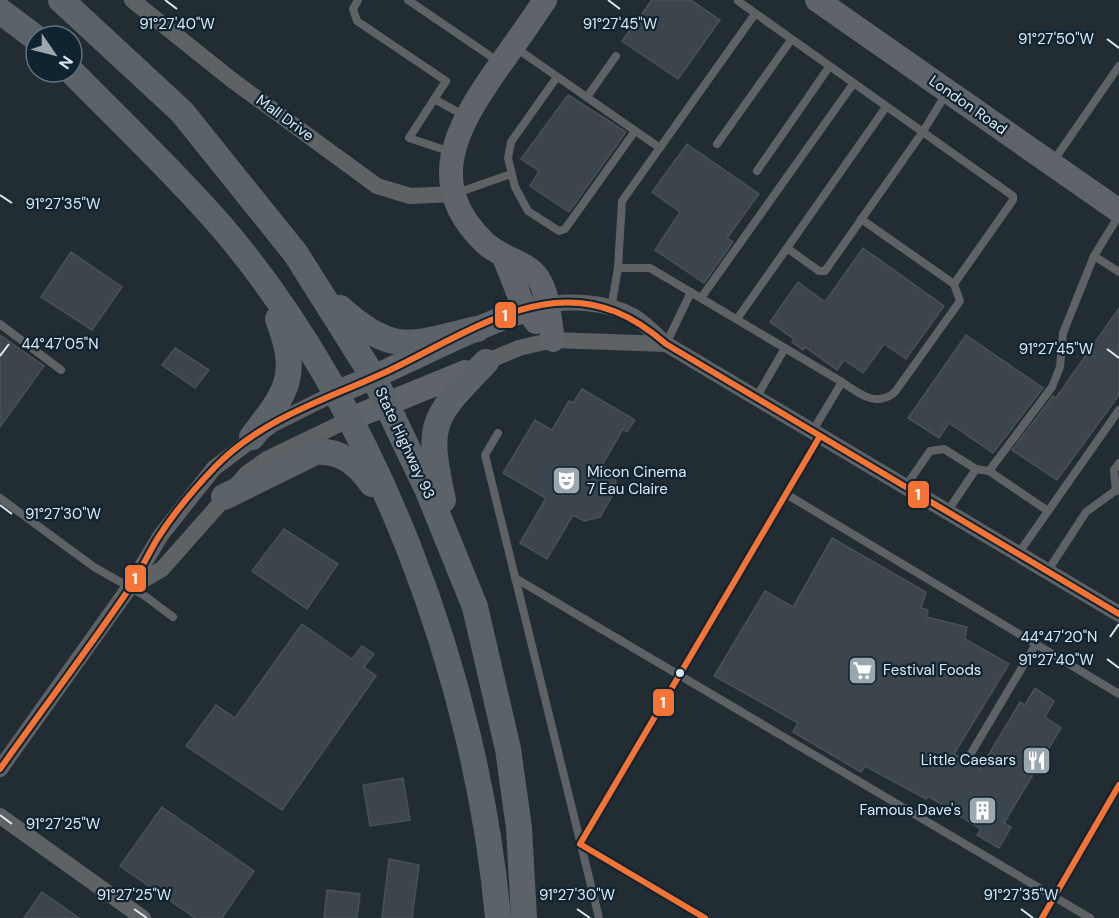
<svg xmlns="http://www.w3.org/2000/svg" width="1119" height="918" viewBox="0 0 1119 918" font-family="'DM Sans',sans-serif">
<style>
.building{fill:#3b454b;stroke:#495158;stroke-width:1.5}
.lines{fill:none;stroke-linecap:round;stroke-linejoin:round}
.lane{stroke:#5e6265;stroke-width:8}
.street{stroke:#5e6265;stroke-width:16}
.secondary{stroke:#5e6469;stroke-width:24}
.primary{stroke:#5c6368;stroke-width:26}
.bus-1-casing{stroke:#0f2331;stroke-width:10}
.bus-1{stroke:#f57335;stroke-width:6}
.ticks{fill:none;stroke:#dce9f2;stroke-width:2}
.bus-dot{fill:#dce9f2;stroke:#0f2331;stroke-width:2}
.labels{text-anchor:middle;stroke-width:4.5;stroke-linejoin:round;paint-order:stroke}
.street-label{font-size:15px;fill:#dce9f2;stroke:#0f2331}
.poi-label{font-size:15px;fill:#dce9f2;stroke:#0f2331;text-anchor:start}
.ticks-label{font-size:15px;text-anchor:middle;fill:#dce9f2;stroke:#0f2331;stroke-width:4.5;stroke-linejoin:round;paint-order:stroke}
.line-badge{stroke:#0f2331;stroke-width:2}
.badge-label{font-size:16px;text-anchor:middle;font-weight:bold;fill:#fff}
</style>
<rect width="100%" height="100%" fill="#212c33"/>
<!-- building -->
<g class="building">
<path d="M652,0H691L720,20L678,79L622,41Z"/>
<path d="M568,95L626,132L569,212L530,186L539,171L521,159Z"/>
<path d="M687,144L759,194L727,238L733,242L704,283L655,250L680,212L652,192Z"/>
<path d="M863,248L944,306L906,359L884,344L863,373L844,360L837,370L805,347L803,350L792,342L794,339L770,322L798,282L825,302Z"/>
<path d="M71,252L122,287L92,330L41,297Z"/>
<path d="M1119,308V395L1057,480L1012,450L1053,396L1056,398Z"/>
<path d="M0,335L44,366L0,427Z"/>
<path d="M966,335L1043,388L993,453L949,423L939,438L908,418Z"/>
<path d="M175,348L209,370L195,388L162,365Z"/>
<path d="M582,389L635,420L627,432L623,429L602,465L614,472L617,488L600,517L584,521L573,515L547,559L520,543L546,498L503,473L535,420L552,430L569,401L573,403Z"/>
<path d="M284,529L338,564L307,609L252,571Z"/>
<path d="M832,538L926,592L921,608L928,610L927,617L967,627L965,639L1009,664L954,754L980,769L1020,702L1025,705L1035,688L1054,701L1045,717L1061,728L1004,823L1011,827L999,848L977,835L981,829L928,796L926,799L865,766L861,772L793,732L798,723L714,676L765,591L793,607Z"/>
<path d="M302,624L352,659L362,646L374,654L364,667L376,676L282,810L186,746L216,705L235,718Z"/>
<path d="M403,778L410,820L370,826L363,785Z"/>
<path d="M162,807L254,871L222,918H195L120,866Z"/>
<path d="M389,859L419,865L412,918H382Z"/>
<path d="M327,890L360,894L357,918H324Z"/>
<path d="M42,892L79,918H24Z"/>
</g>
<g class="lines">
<!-- lane -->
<g class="lane">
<path d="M358,0L353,9L357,21L446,81L409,138L451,152"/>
<path d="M408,0L499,62"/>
<path d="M738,1L1013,196V200L954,284"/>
<path d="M516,48L660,148"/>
<path d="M557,77L511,142L508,158L515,187L528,211L559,231L565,229L635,131"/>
<path d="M587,97L616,56"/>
<path d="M434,99L465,116"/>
<path d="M717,144L791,40"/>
<path d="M1052,163L1119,66"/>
<path d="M757,171L829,67"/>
<path d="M457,193L511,174"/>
<path d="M1119,215L1094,256L1119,272"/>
<path d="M787,248L886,107"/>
<path d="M618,268L622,201L755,14"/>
<path d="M701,298L853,84"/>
<path d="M611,309L618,268H650L842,382L812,432"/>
<path d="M737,319L787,248L819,271H825L922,133L946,94"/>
<path d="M0,324L61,370"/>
<path d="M666,344L691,292"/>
<path d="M842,382C860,394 876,408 895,392L960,301L954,284L861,219"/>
<path d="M756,398L785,348"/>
<path d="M498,433L485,455L599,918"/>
<path d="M989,471L1052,387L1060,367L1063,333L1094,256"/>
<path d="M905,487L930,451L944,449L976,469"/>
<path d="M1116,491L1114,470L1119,463"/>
<path d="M786,494L1119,694"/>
<path d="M0,498L94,567L145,596L173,617"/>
<path d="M947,512L976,469L989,471L1048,511"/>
<path d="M1018,554L1119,410"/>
<path d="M1047,572L1086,512L1119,488"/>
<path d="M515,578L1090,918"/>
<path d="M970,755L1036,644"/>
<path d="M580,844L820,436"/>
<path d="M580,844L705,918"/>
<path d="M1042,918L1119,785"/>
</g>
<!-- street -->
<g class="street">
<path d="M132,0L232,80L377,186L410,196L455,194"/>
<path d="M539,307C566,299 608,302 633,316C645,323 655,334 666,344L1119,614"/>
<path d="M476,366L519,348L553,340L666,344"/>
<path d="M133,586L162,569L247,473L267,459L350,419"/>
<path d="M0,769L129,588L161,535L214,468L273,424L335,393"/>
<path d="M0,816L143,918"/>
</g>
<!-- secondary -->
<g class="secondary">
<path d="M545,0C529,24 512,48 495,72C456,128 424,185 485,243C498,255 514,259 528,268C549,281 549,318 553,340"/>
<path d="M817,0L1119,211"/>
<path d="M504,257L521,300L536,322"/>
<path d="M335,393C400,368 460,332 526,310"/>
<path d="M350,419L465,372"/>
</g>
<!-- primary -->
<g class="primary">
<path d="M61,0L182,112L296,254L374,378L428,491L475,607L508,749L519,828L524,918"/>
<path d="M0,11L36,38"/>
<path d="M72,72C122,123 174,172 221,226C377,408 477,681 498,918"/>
<path d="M340,308C394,357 412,344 477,329"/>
<path d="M252,437C287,392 300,376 278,319"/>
<path d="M224,497L315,452C341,450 358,464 372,484"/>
<path d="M443,500C426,422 431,419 486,362"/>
</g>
<defs>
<g id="bus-1">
<path d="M0,769C42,710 86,652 127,592C138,576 146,558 156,541C172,515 194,489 215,467C262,418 328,399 388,371C441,346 496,309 555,303C599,299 634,316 666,344L1119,614"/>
<path d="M705,918L580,844L820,436"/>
<path d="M1042,918L1119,785"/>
</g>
</defs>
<!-- bus-1 casing -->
<use href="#bus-1" class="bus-1-casing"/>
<!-- bus-1 -->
<use href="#bus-1" class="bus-1"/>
</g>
<!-- ticks -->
<path class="ticks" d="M165,0L177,9M608,0L620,9M1107,39L1119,48M0,195L12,203M1107,349L1119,358M0,356L9,344M0,505L12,514M1110,637L1119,624M1107,659L1119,668M0,815L12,824M134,909L147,918M577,909L590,918M1021,909L1033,918"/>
<!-- icons -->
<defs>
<symbol id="theatre-square" viewBox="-11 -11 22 22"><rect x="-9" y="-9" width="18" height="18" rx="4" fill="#9ba7af" stroke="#0f2331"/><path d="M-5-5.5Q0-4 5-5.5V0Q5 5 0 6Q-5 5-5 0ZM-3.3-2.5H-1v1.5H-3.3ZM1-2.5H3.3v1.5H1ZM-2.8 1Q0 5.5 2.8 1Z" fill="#fff"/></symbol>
<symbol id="supermarket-square" viewBox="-11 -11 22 22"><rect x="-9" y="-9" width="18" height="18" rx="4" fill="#9ba7af" stroke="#0f2331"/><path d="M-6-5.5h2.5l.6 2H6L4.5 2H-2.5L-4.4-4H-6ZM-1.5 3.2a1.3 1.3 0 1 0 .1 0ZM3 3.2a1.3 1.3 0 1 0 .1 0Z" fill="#fff"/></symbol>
<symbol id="restaurant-square" viewBox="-11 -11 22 22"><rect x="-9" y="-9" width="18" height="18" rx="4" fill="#9ba7af" stroke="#0f2331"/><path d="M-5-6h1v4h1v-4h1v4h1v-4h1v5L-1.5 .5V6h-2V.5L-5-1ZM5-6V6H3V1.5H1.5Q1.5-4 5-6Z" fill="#fff"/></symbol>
<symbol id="building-square" viewBox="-11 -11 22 22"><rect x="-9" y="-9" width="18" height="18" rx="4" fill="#9ba7af" stroke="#0f2331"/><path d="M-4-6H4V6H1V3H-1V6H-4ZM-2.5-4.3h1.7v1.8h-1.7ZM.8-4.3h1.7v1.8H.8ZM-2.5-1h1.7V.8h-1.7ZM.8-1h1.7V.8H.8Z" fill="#fff"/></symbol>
</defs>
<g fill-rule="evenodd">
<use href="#theatre-square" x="550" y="464" width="33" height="33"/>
<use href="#supermarket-square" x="846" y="654" width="33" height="33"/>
<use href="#restaurant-square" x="1020" y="744" width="33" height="33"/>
<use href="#building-square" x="966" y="794" width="33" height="33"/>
</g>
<!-- markers -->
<circle class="bus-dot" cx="680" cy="673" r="5"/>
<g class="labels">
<!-- street labels -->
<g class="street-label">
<text transform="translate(968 105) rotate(35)" y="5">London Road</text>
<text transform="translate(285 118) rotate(36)" y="5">Mall Drive</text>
<text transform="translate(405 443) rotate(65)" y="5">State Highway 93</text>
</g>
<!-- poi labels -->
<g class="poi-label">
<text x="587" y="477">Micon Cinema<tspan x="587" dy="17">7 Eau Claire</tspan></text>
<text x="883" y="675">Festival Foods</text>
<text x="1016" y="765" text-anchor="end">Little Caesars</text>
<text x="961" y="815" text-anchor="end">Famous Dave's</text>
</g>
</g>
<g class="ticks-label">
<text x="177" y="29">91°27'40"W</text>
<text x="620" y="29">91°27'45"W</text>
<text x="1056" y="44">91°27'50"W</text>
<text x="63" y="209">91°27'35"W</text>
<text x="60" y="349">44°47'05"N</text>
<text x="1056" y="354">91°27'45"W</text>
<text x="63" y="519">91°27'30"W</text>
<text x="1059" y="642">44°47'20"N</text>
<text x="1056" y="665">91°27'40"W</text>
<text x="63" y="829">91°27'25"W</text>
<text x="134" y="900">91°27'25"W</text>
<text x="577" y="900">91°27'30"W</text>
<text x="1021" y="900">91°27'35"W</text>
</g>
<g class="line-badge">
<rect x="494" y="301" width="23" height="28" rx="6" fill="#f57335"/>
<rect x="907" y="480" width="23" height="29" rx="6" fill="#f57335"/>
<rect x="124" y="564" width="23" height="29" rx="6" fill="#f57335"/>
<rect x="652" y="688" width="23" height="29" rx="6" fill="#f57335"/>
</g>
<g class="badge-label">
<text x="505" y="321">1</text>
<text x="918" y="500">1</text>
<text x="135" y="584">1</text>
<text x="663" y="708">1</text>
</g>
<!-- north arrow -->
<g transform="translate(54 54) rotate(125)"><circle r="28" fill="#0f2331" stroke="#61727e" stroke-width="1.5"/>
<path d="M0-4.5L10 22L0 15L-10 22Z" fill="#9ba7af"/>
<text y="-9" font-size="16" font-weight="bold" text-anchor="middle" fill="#dce9f2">N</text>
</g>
</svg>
